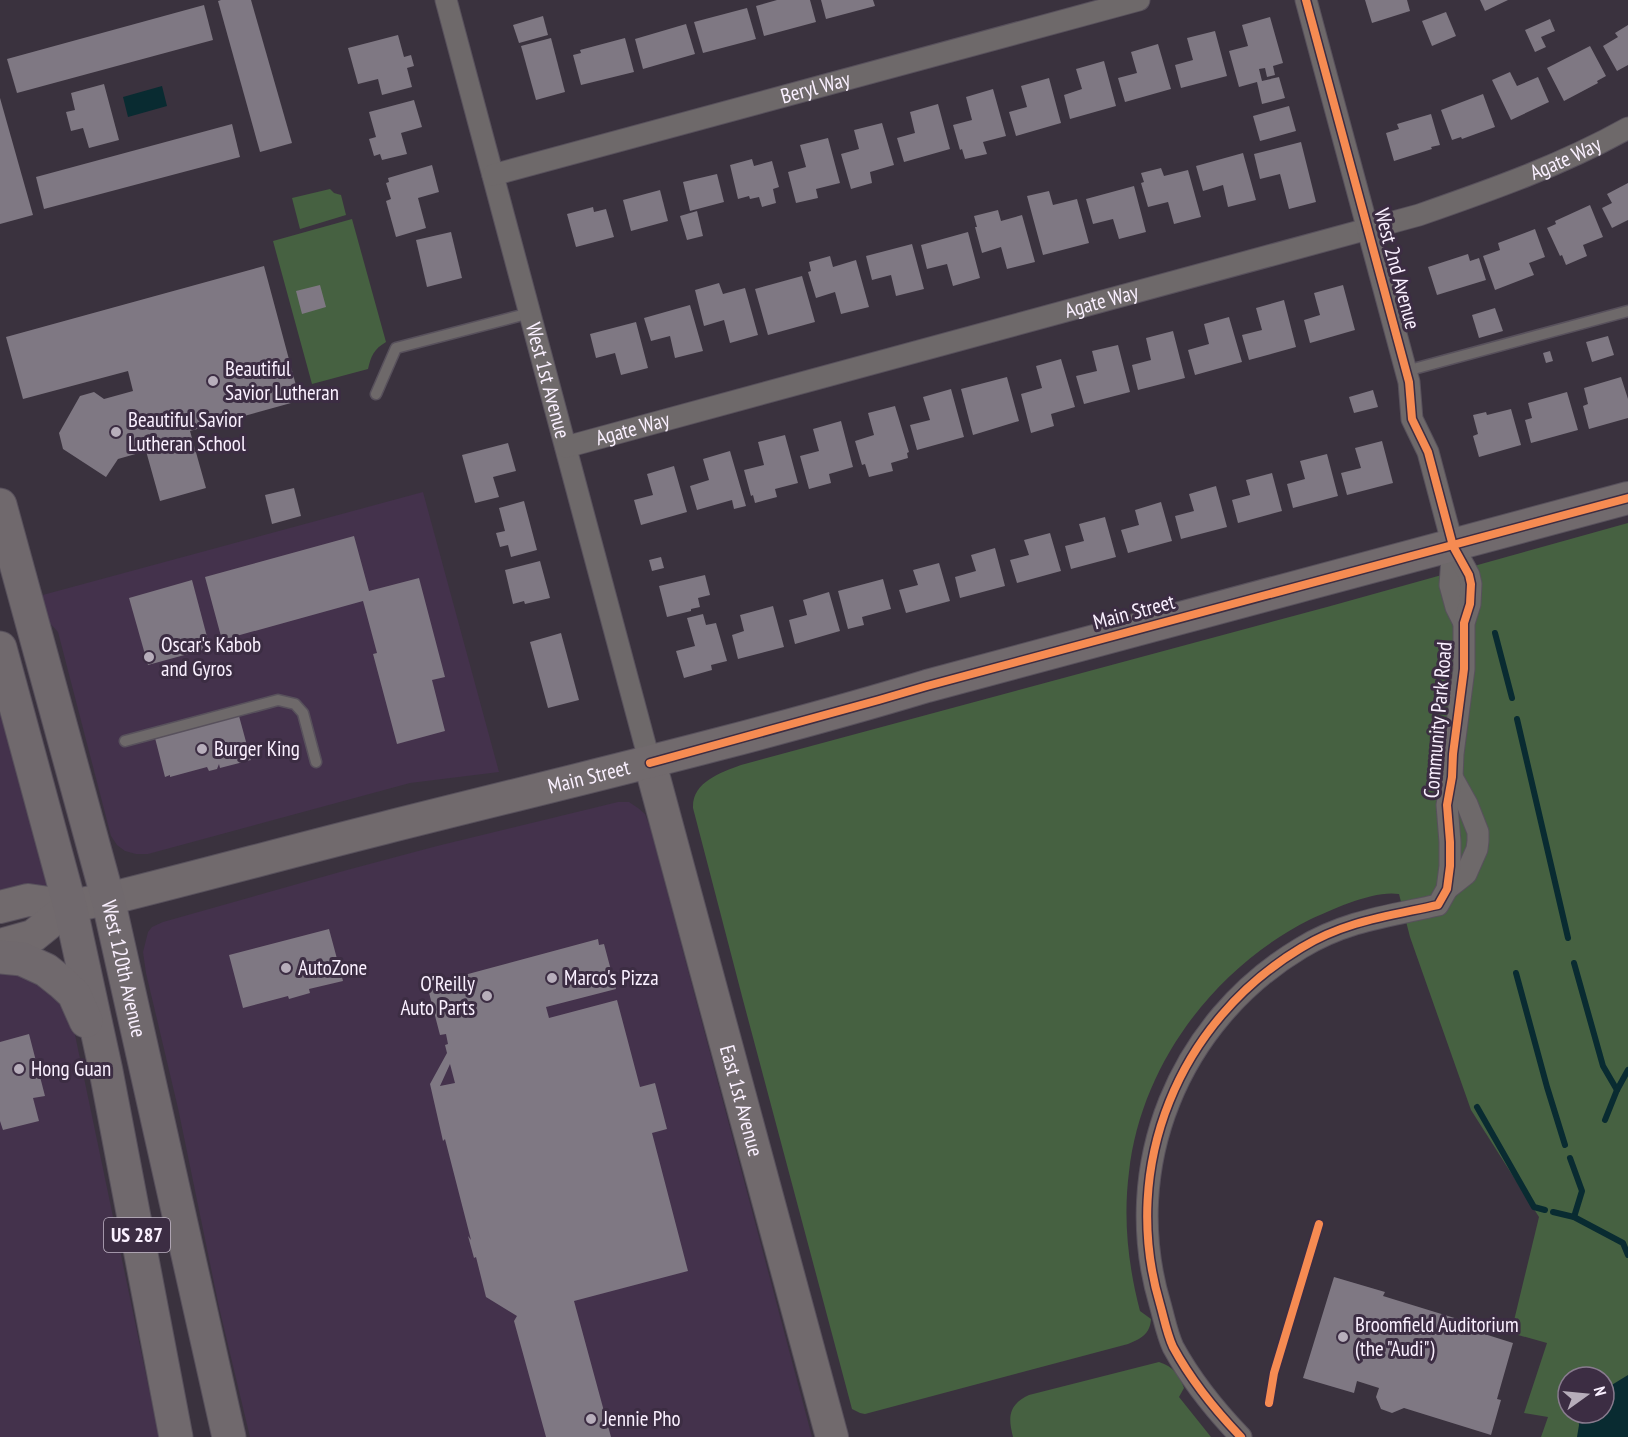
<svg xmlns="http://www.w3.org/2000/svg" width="1628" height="1437" viewBox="0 0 1628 1437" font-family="'PT Sans Narrow',sans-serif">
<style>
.built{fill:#44324c}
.green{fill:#466141;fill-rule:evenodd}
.water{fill:#092b31}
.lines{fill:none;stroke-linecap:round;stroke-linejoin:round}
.stream{stroke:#092b31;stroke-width:6}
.building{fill:#7f7883;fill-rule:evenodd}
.lane-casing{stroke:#58515c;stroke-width:13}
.street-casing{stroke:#58515c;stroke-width:23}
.secondary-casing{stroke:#58515c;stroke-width:34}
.primary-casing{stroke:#58515c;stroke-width:35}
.lane{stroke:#6e696a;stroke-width:10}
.street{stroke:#6e696a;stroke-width:21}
.secondary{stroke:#716a6d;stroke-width:32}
.primary{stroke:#70696d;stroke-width:33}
.cycleway-casing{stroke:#3c2d43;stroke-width:11}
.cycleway{stroke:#f68b52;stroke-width:8}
.poi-dot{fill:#b7aebb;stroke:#3c2d43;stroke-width:2}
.labels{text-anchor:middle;stroke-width:6;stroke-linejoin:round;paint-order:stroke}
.shield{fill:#3c2d43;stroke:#c1b6c7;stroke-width:1.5}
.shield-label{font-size:20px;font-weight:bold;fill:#faf0ff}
.street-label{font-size:21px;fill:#faf0ff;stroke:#3c2d43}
.poi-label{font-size:21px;fill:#faf0ff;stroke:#3c2d43;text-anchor:start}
</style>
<rect width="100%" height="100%" fill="#3a323e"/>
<!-- built -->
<g class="built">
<path d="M423,492L499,772L410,783L148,854H136L125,851L117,845L111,836L58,632L45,618L39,596Z"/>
<path d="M0,646L64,884L0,901Z"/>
<path d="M618,802H629L638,808L645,814L650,827L812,1437H250L219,1307L178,1108L146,973L143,952L148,932L152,927L163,922L347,870L437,846Z"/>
<path d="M0,967L54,987L74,1030L159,1437H0Z"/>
</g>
<!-- green -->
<g class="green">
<path d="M330,189L334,193L341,195L346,215L300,229L292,198Z"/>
<path d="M352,219L386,342C374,349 371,356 368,369L312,384L273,241Z"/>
<path d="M1628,523V1437H1541L1548,1417L1524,1413L1547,1343L1511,1333L1539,1217L1471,1110L1410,937L1399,894C1374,890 1333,909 1309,920C1214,968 1141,1065 1129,1172C1123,1219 1128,1265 1140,1311L1151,1319C1150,1334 1141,1339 1128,1344L865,1414L860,1413L852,1409L743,1000L693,808C692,782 720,773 741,765L1327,607ZM1568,1377H1604V1413H1568Z"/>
<path d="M1159,1362C1174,1367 1179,1375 1184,1388L1179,1397L1211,1437H1013C1008,1417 1008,1405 1029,1395Z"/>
</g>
<!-- water -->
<g class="water">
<path d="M162,86L167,106L128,117L123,97Z"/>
<path d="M1628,1375V1437H1577L1579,1425L1578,1413H1604V1388L1610,1386Z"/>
</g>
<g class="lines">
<!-- stream -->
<g class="stream">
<path d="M1495,633L1512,698"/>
<path d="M1517,719L1568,938"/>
<path d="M1574,963L1603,1066L1617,1090"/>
<path d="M1516,973L1547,1087L1565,1145"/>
<path d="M1477,1107L1534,1207L1545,1210"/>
<path d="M1605,1120L1617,1090L1628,1070"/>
<path d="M1570,1158L1582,1191L1574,1217"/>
<path d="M1553,1212L1574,1217L1623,1243L1628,1255"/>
</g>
</g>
<!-- building -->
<g class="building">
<path d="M221,0H251L292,143L260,152L218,1Z"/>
<path d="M777,0H810L816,22L764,36L756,6Z"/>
<path d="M821,0H873L875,6L826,19Z"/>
<path d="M1365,0H1407L1410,11L1372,23Z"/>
<path d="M1480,0H1508L1485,11Z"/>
<path d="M204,5L213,40L17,93L7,59Z"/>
<path d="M747,8L756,39L703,53L694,22Z"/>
<path d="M1446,12L1456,36L1432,46L1422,21Z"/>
<path d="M543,16L548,35L519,43L513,25Z"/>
<path d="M1270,17L1283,63L1273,66L1275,75L1267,77L1265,68L1259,69L1262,81L1279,77L1285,98L1262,104L1257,82L1239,87L1229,51L1248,46L1242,25Z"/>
<path d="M1550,19L1555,31L1541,37L1546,47L1535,52L1525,30Z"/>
<path d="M686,24L695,54L643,69L635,39Z"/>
<path d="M1628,25V65L1617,71L1603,46L1618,37L1615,33Z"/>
<path d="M1215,31L1227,76L1181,88L1175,65L1193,60L1187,38Z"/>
<path d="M398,35L404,57L411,55L414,66L407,68L412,87L382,95L378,79L358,84L348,48Z"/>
<path d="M551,38L565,92L536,100L521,46Z"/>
<path d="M625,38L634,72L581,85L573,55L581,53L580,50Z"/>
<path d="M1158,44L1171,89L1125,102L1118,78L1137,73L1131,52Z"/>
<path d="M1590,46L1606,76L1597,81L1598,83L1564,101L1547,68Z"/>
<path d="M1104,61L1116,106L1070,119L1064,95L1082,89L1076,69Z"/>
<path d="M1510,72L1517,86L1538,77L1549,102L1511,120L1492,80Z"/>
<path d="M1049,78L1061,123L1016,136L1009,112L1027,107L1021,86Z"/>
<path d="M104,84L119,140L89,148L83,128L71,131L66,112L75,110L71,93Z"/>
<path d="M993,89L1006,136L983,142L987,154L965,159L962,149L960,150L953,125L972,120L966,97Z"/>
<path d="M1483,94L1495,127L1462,139L1461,137L1452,140L1441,110Z"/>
<path d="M0,98L33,215L0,224Z"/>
<path d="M414,100L422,127L401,133L407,154L382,160L380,154L374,156L369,139L376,137L369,112Z"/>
<path d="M938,104L950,149L904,162L897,138L915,133L910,112Z"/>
<path d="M1289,106L1296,131L1260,141L1253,116Z"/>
<path d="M1431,114L1440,145L1431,147L1432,149L1394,161L1386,133L1399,129L1397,124Z"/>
<path d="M882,123L894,165L870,172L872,183L851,189L841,154L859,149L854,130Z"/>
<path d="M232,124L240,157L44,209L36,177Z"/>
<path d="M828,138L840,183L816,189L818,198L796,203L788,172L806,167L800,145Z"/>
<path d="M1301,142L1316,202L1289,209L1280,174L1260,179L1254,154Z"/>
<path d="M1243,153L1256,200L1228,207L1223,185L1203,191L1196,166Z"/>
<path d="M752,159L754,166L772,161L779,187L773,189L776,203L762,207L759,197L750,199L749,196L738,199L730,165Z"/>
<path d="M432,165L439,192L418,198L426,228L396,237L386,201L391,199L386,183L389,182L388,178Z"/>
<path d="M1161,168L1164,176L1188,170L1201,217L1174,224L1168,202L1148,207L1141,183L1144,182L1141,173Z"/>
<path d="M717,174L724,202L690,211L683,182Z"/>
<path d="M1628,183V220L1612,228L1602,208L1612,203L1607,194Z"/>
<path d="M1134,186L1146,232L1119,239L1113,219L1093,224L1086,199Z"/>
<path d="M660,190L668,221L631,231L623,200Z"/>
<path d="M1049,191L1053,205L1077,199L1089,243L1043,255L1027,196Z"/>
<path d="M1590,205L1603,237L1583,245L1587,256L1566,265L1562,255L1560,256L1547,228L1556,224L1555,221Z"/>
<path d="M593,207L594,212L606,209L614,237L576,247L567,214Z"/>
<path d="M998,210L1001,221L1022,215L1035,262L1007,269L1001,247L982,253L975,227H977L974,216Z"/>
<path d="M697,211L703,236L687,240L680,216Z"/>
<path d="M1535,229L1545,257L1529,263L1534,275L1495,290L1483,256L1500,250L1498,243Z"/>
<path d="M451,232L462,278L427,287L416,240Z"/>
<path d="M968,232L980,278L953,286L947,264L927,269L921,245Z"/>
<path d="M912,244L924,289L896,296L891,275L872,280L866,256Z"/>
<path d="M1468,254L1470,261L1479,258L1486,280L1437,295L1428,267Z"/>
<path d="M830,256L833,267L856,260L869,307L841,314L835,292L816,298L808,272L811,271L809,262Z"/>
<path d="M264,266L298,393L291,403L190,431L206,488L160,501L146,451L118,459L106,477L63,449L59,433L80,396L94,392L104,399L133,391L128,371L23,399L6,337Z"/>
<path d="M802,276L815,322L768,335L755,289Z"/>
<path d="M719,283L723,294L745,288L758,335L730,343L724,320L704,326L695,290Z"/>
<path d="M320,285L326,307L302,314L296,291Z"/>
<path d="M1343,285L1355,330L1310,343L1304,320L1320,315L1314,293Z"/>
<path d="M1284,300L1296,347L1249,360L1242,335L1262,330L1256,308Z"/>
<path d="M690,305L703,351L675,358L670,336L651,341L644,318Z"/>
<path d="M1495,308L1503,331L1479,338L1472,315Z"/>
<path d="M1229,317L1242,362L1195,375L1188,350L1209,344L1204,324Z"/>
<path d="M636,322L648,368L621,375L615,353L596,358L590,334Z"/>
<path d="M1173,331L1185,378L1138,390L1132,365L1151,360L1146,338Z"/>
<path d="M1608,336L1614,355L1592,362L1586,342Z"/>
<path d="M1118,345L1130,392L1084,404L1076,376L1097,371L1092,351Z"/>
<path d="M1550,351L1553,361L1546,363L1543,353Z"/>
<path d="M1061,359L1075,407L1051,414L1054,426L1031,433L1021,394L1042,388L1036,366Z"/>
<path d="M1007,377L1019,421L973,435L961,389Z"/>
<path d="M1621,377L1628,399V418L1589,429L1583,406L1588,404L1584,388Z"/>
<path d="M951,389L964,437L917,450L910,425L930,420L923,397Z"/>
<path d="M1373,390L1378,407L1354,413L1349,397Z"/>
<path d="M1567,392L1578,430L1531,443L1525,420L1532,418L1528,403Z"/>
<path d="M895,406L909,452L907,453L908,458L891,463L893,471L869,477L865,464L862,465L855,441L874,435L868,413Z"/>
<path d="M1511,409L1521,445L1479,457L1473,436L1478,434L1473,415L1486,412L1487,415Z"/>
<path d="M841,421L853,467L829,474L831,483L809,489L800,456L819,451L813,429Z"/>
<path d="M785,435L798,483L775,489L777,497L755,503L753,495L751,496L744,470L764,465L758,442Z"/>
<path d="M1382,441L1393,483L1347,495L1341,473L1361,468L1355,448Z"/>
<path d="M508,443L516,471L493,477L499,497L475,503L462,455Z"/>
<path d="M730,451L746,506L734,509L732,500L697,510L690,486L709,480L703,459Z"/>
<path d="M1327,454L1338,496L1293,508L1287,484L1305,479L1300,461Z"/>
<path d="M674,466L687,512L641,525L634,500L653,495L647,474Z"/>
<path d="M1272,473L1282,511L1238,523L1232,500L1250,495L1246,480Z"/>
<path d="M1216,486L1227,527L1181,539L1175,516L1194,511L1189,494Z"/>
<path d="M294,488L301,516L272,524L265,495Z"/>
<path d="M524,501L537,550L511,557L508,545L500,547L496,533L505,531L499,508Z"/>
<path d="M1161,502L1172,541L1128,553L1121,530L1139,525L1135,510Z"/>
<path d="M1105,517L1116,557L1071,569L1065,546L1084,541L1079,524Z"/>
<path d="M1050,533L1061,571L1017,583L1010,560L1029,555L1024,540Z"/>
<path d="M354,536L369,591L419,578L445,677L432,680L445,731L397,744L373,654L377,653L363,601L222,640L205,577Z"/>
<path d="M995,548L1005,586L960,598L955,577L976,571L971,555Z"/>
<path d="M661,557L664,568L652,571L649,560Z"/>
<path d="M540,561L550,598L525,604L524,601L513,604L505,570Z"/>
<path d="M939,563L950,601L906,613L899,590L918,585L913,570Z"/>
<path d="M705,575L710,595L698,598L700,607L691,609V611L667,617L659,586Z"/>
<path d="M883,579L891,609L862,617L864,625L848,629L838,591Z"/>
<path d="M192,580L210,648L148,665L129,598Z"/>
<path d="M829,592L840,631L795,644L789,620L807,615L803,600Z"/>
<path d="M773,606L784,647L738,659L732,635L744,631L740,615Z"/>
<path d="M703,614L706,625L716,623L727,661L711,665L712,670L684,678L676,651L695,646L687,618Z"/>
<path d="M561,633L579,700L548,708L530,642Z"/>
<path d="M239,716L251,760L220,768L219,764L217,769L209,771L207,767L170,777V775L165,777L155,738Z"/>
<path d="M329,929L343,981L309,989L310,993L289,999L288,996L243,1008L229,955Z"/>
<path d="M598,939L599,945L604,944L616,989L546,1007L549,1018L617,1000L640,1087L655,1083L667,1129L652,1133L688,1271L574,1301L611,1437H546L514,1321L517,1316L486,1297L476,1257L474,1258L468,1236L471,1240L445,1139L443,1141L430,1084L447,1053L445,1045L448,1044L446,1034L440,1035L427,985ZM450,1064L455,1083L440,1086Z"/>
<path d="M29,1034L45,1096L33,1098L39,1121L3,1130L0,1121V1042Z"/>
<path d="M1334,1277L1385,1292L1383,1296L1461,1320L1459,1326L1513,1343L1497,1399L1501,1400L1491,1435L1404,1408L1392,1413L1381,1409L1376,1397L1379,1388L1357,1381L1354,1393L1303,1378Z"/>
</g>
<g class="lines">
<defs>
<g id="lane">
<path d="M1406,371L1628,311"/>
<path d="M376,394L396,348L530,313"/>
<path d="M125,741L278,700L295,704L303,713L316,762"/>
</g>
<g id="street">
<path id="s1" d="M446,0L650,763"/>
<path id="s2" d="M493,175L1139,0"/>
<path id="s3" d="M566,447L1419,215C1491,190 1562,165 1628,128"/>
<path d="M1453,546L1450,585L1456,607L1464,623"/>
<path d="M1447,889L1466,874L1477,849L1478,841V832L1467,804L1452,777"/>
<path d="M1241,1437C1215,1410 1191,1380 1173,1347C1167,1334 1164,1318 1160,1304C1119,1166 1179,1021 1301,948C1345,921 1389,916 1438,905L1447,889L1450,866V842L1447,805L1452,777L1453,754L1464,669V623L1470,604L1471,584L1469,575L1453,546L1428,452L1412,419L1409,382L1306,0"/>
</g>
<g id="secondary">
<path id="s4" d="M650,763L832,1437"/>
<path id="s5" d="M0,907L28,900L70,906L108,899C201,876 292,851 384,828C566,782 748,740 927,686L1628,498"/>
<path d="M0,945L33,936L70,906"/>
</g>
<g id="primary">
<path id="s6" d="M0,505L108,899L229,1437"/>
<path d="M0,648L70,906L106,1071L176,1437"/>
<path d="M0,957L22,959L46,970L61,982L74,994L86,1021"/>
</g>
</defs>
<!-- lane casing -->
<use href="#lane" class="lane-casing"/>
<!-- street casing -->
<use href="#street" class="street-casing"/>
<!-- secondary casing -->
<use href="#secondary" class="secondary-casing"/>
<!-- primary casing -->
<use href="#primary" class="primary-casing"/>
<!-- lane -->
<use href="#lane" class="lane"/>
<!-- street -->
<use href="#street" class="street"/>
<!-- secondary -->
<use href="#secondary" class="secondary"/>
<!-- primary -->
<use href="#primary" class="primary"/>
<defs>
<g id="cycleway">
<path d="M650,763L879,700L927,686L1628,498"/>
<path d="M1269,1403L1274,1373L1319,1224"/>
<path d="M1241,1437C1215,1410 1191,1380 1173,1347C1167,1334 1164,1318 1160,1304C1119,1166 1179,1021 1301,948C1345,921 1389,916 1438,905L1447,889L1450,866V842L1447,805L1452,777L1453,754L1464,669V623L1470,604L1471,584L1469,575L1453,546L1428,452L1412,419L1409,382L1306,0"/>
</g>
</defs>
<!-- cycleway casing -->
<use href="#cycleway" class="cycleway-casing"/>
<!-- cycleway -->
<use href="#cycleway" class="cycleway"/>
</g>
<!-- markers -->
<g class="poi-dot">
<circle cx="213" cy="381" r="6"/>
<circle cx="116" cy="432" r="6"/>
<circle cx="149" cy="657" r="6"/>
<circle cx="202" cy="749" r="6"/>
<circle cx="286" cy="968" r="6"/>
<circle cx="552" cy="978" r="6"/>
<circle cx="487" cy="996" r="6"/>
<circle cx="19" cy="1069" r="6"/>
<circle cx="1343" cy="1337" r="6"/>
<circle cx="591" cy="1419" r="6"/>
</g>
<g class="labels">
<!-- shield labels -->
<rect class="shield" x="104" y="1218" width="66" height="34" rx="4.5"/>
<g class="shield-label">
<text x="137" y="1242">US 287</text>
</g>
<!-- street labels -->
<g class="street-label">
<text dy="7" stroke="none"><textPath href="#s2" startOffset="334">Beryl Way</textPath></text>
<text dy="7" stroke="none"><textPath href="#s3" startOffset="1041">Agate Way</textPath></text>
<text transform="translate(1397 269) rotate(75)" y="7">West 2nd Avenue</text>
<text dy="7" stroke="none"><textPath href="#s3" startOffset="555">Agate Way</textPath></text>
<text dy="7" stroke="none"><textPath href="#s1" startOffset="394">West 1st Avenue</textPath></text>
<text dy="7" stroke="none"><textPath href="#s3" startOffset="69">Agate Way</textPath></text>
<text transform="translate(1134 612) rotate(-15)" y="7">Main Street</text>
<text transform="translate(1438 720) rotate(-85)" y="7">Community Park Road</text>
<text dy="7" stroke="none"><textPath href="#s5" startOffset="606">Main Street</textPath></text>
<text dy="7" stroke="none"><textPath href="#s6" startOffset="480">West 120th Avenue</textPath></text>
<text dy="7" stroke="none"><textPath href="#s4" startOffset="350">East 1st Avenue</textPath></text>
</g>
<!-- poi labels -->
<g class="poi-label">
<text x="225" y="376">Beautiful<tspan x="225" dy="24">Savior Lutheran</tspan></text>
<text x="128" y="427">Beautiful Savior<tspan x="128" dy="24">Lutheran School</tspan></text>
<text x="161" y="652">Oscar's Kabob<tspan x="161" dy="24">and Gyros</tspan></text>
<text x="214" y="756">Burger King</text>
<text x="298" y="975">AutoZone</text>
<text x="564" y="985">Marco's Pizza</text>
<text x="475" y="991" text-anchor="end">O'Reilly<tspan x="475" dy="24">Auto Parts</tspan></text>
<text x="31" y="1076">Hong Guan</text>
<text x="1355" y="1332">Broomfield Auditorium<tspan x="1355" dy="24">(the "Audi")</tspan></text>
<text x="603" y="1426">Jennie Pho</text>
</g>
</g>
<!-- north arrow -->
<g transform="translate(1586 1395) rotate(75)"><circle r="28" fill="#3c2d43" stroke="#887b8e" stroke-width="1.5"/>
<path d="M0-4.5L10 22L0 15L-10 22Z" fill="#b7aebb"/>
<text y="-9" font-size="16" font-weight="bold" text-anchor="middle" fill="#faf0ff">N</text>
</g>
</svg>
